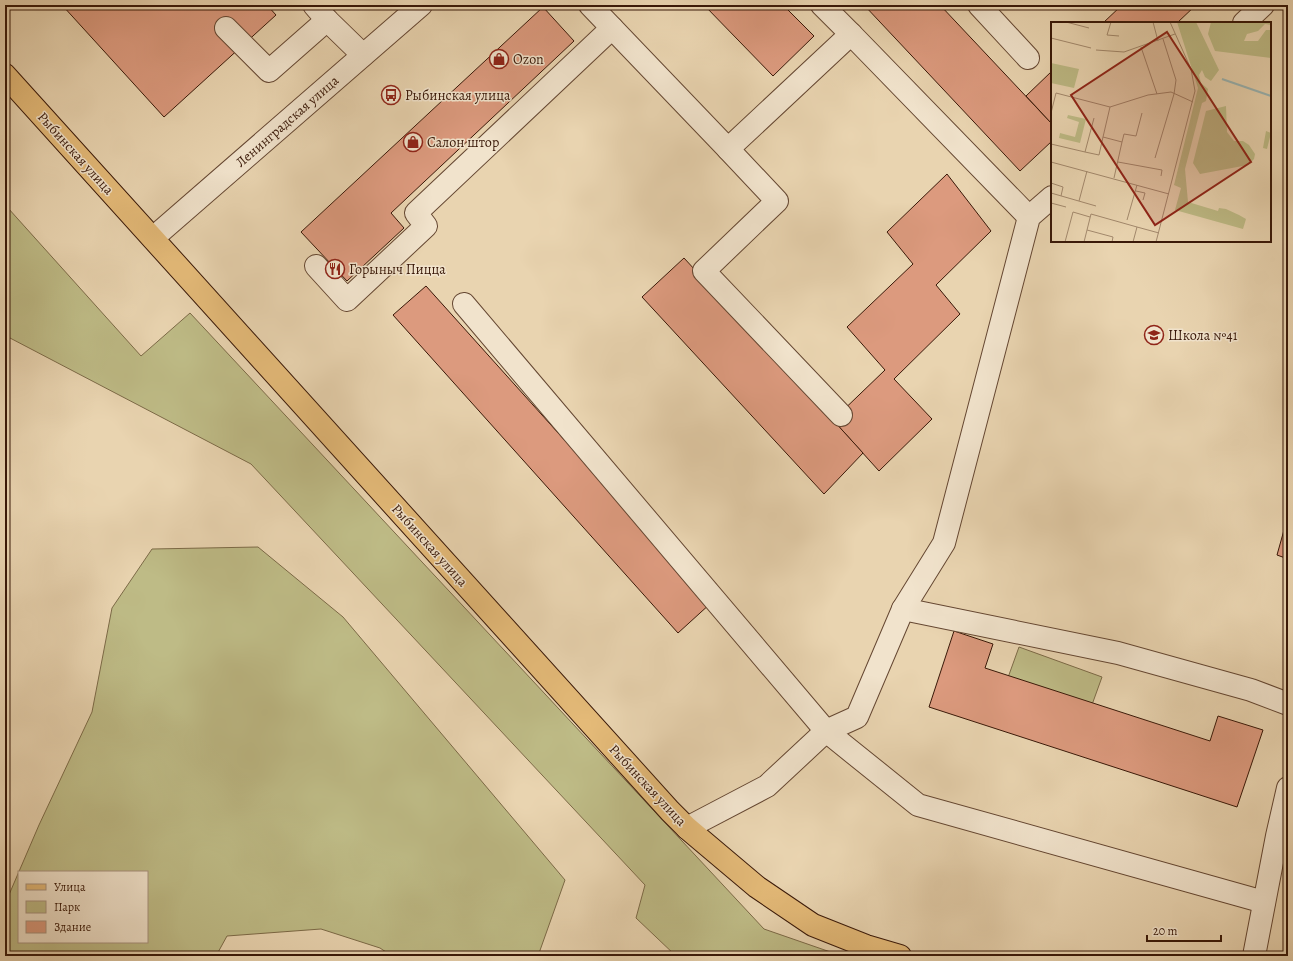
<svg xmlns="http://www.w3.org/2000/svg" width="1293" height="961" viewBox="0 0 1293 961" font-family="Alegreya,serif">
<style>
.green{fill:#bebb86;stroke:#7c6a47;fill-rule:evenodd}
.building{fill:#dc9a7e;stroke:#391808}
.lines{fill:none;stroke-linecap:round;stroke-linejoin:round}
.minor-casing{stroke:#654732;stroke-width:24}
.major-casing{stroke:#391808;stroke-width:24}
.minor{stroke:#f1e3cc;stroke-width:22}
.major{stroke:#e4ba78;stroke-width:22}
.labels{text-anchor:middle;stroke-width:3;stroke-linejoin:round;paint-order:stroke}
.poi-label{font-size:14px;fill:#391808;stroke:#f1e3cc;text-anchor:start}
.street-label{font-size:14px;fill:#391808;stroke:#f1e3cc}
.inset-river{fill:none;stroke:#9ab6b5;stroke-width:2}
.inset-road{fill:none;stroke:#a3896d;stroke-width:1}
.view{fill:#8f2418;fill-opacity:0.15;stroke:#8f2418;stroke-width:2}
.inset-edge{fill:none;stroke:#391808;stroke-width:2}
</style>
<rect width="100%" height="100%" fill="#e9d4b0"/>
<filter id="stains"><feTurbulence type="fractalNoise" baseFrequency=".005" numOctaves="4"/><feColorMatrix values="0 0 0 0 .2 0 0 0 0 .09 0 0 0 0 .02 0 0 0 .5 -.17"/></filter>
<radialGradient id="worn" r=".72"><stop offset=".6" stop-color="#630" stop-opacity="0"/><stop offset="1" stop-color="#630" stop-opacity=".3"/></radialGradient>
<!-- green -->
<g class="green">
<path d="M8,208L141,356L190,313L764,929L842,956H676L636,918L645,885L251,464L10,338L5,342V211Z"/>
<path d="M258,547L343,617L565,880L538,956H392L380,948L321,929L227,936L216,956H5V904L39,825L92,712L112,608L152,549ZM19,872H147V942H19Z"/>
<path d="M1019,647L1102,677L1080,738L997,708Z"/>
</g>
<!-- building -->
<g class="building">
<path d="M62,5H267L276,15L164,117Z"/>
<path d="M704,5H783L814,36L773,76Z"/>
<path d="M864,5H940L1052,124V141L1020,171Z"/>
<path d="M1122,5H1196L1177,23H1103Z"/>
<path d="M543,7L574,41L391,213L404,228L347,281L301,232Z"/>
<path d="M1052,71V124L1026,96Z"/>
<path d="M947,174L991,231L936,285L960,314L894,379L932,419L879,471L833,420L885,370L847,327L913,264L887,232Z"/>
<path d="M684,258L833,420L863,453L824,494L642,297Z"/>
<path d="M426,286L711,603L678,633L393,315Z"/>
<path d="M1284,530L1288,532V559L1277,555Z"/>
<path d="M954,631L993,644L985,668L1210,741L1218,716L1263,730L1237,807L929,707Z"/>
</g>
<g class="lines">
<defs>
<g id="minor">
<path d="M314,5L327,20L363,55"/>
<path d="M590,5L728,149L851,34L822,5"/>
<path d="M979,5L1028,58"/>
<path d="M1244,23L1263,5"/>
<path d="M226,28L269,71L327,20"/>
<path d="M851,34L1029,217"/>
<path d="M728,149L777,201L704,271L841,415"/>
<path d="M153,238L421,5"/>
<path d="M316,266L347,300L426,226L416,213L612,28"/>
<path d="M464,304L826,731L918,805L1264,902"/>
<path d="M903,609L1118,653L1251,690L1288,704"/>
<path d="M687,828L767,786L826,731L857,717L903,609L944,543L1029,217L1052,197"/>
<path d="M1254,956L1277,836L1288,788"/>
</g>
<path id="major" d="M5,75L670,811L687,828L757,887L813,925L866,946L900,956"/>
</defs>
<!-- minor casing -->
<use href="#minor" class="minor-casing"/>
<!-- major casing -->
<use href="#major" class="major-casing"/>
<!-- minor -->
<use href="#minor" class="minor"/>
<!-- major -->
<use href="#major" class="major"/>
</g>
<!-- icons -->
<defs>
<symbol id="shop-ring" viewBox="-11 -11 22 22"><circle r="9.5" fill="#f1e3cc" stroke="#8f2418" stroke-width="1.5"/><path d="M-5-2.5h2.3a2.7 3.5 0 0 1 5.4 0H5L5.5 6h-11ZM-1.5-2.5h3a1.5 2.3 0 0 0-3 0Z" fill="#8f2418"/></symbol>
<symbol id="bus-ring" viewBox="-11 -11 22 22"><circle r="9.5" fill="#f1e3cc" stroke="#8f2418" stroke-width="1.5"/><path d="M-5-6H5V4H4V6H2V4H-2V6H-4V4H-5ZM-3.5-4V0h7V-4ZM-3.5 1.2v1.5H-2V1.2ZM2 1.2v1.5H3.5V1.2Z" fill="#8f2418"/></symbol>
<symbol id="restaurant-ring" viewBox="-11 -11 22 22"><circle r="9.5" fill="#f1e3cc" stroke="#8f2418" stroke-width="1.5"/><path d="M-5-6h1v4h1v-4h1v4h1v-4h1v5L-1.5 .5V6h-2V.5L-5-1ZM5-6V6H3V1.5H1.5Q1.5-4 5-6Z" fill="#8f2418"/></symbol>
<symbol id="school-ring" viewBox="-11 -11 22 22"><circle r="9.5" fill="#f1e3cc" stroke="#8f2418" stroke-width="1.5"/><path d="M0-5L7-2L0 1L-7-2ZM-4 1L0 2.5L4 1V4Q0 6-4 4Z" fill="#8f2418"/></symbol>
</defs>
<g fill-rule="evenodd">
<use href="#shop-ring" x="488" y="48" width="22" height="22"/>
<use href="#bus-ring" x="380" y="84" width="22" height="22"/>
<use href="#shop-ring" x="402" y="131" width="22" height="22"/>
<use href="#restaurant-ring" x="324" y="258" width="22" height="22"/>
<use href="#school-ring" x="1143" y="324" width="22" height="22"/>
</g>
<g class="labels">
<!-- poi labels -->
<g class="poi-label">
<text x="513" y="64">Ozon</text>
<text x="405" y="100">Рыбинская улица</text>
<text x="427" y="147">Салон штор</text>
<text x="349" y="274">Горыныч Пицца</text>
<text x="1168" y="340">Школа №41</text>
</g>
<!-- street labels -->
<g class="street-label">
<text transform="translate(287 121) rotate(-41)" y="5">Ленинградская улица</text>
<text transform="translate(76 153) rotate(48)" y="5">Рыбинская улица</text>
<text transform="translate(430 545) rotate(48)" y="5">Рыбинская улица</text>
<text transform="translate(648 785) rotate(47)" y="5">Рыбинская улица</text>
</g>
</g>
<!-- overview -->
<g transform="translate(1051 22)">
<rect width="220" height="220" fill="#e9d4b0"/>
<path d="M126,0H145L168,48L160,59L154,55L151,48L148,53L150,61L157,67L155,79L151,81L134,147L137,180L167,189L168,186L175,187L188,193L195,197L192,207L124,188L130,166L123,163L147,66ZM160,0H220V3L214,2L207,9L196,12L193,19H207L215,8H220V36L164,29L157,12ZM0,41L28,47L23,66L0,61ZM175,84L176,110L183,119H192L198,123L204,132L203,137L197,143L149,152L142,141L155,89ZM17,93L35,97L29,121L8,116L9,111L24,115L28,100L16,96ZM215,109L220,111L216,127L212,126Z" fill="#bebb86"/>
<path class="inset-river" d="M171,57L220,74"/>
<path class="inset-road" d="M15,0L38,6M60,0L56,13L68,14M102,0L107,19M0,16L40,26M90,25L106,72M45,28L73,30L124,12M0,91L5,71L59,85L97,73L120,70L142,80M52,115L59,85M71,120L73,112L85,114L91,91M0,122L34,130L43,96M34,130L48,133L52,115L71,120L63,156M104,136L123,72L125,58L112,17M0,140L118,172M67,140L111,148L110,154M0,161L12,165L10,174M85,169L94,171L92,178M0,171L45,184M28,179L36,149M0,181L15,185M76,198L86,163M86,205L108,211M36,208L62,215L61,220M14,220L22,190L39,195M33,220L40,192L86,205L82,220M105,220L144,69L140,47L119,0"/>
<path class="view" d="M116,10L200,140L104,203L20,73Z"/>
<rect width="220" height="220" class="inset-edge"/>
</g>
<!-- margin -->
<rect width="1293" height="961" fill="none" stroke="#e9d4b0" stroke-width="20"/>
<rect x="6" y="6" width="1281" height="949" fill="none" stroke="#391808" stroke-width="2"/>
<rect x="10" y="10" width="1273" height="941" fill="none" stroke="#391808"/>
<!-- legend -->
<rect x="18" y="871" width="130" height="72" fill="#f1e3cc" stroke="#a7927e"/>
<rect x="26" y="884" width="20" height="6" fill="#e4ba78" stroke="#a7927e"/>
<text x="54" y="891" font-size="12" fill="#391808">Улица</text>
<rect x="26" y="901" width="20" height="12" fill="#bebb86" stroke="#a7927e"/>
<text x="54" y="911" font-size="12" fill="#391808">Парк</text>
<rect x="26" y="921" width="20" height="12" fill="#dc9a7e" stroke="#a7927e"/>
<text x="54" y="931" font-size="12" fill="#391808">Здание</text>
<!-- scale -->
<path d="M1147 935v6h74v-6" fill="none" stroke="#391808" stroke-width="2"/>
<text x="1153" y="935" font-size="12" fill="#391808" stroke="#f1e3cc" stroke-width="3" paint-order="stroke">20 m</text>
<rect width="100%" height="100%" filter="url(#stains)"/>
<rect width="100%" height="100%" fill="url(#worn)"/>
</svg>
